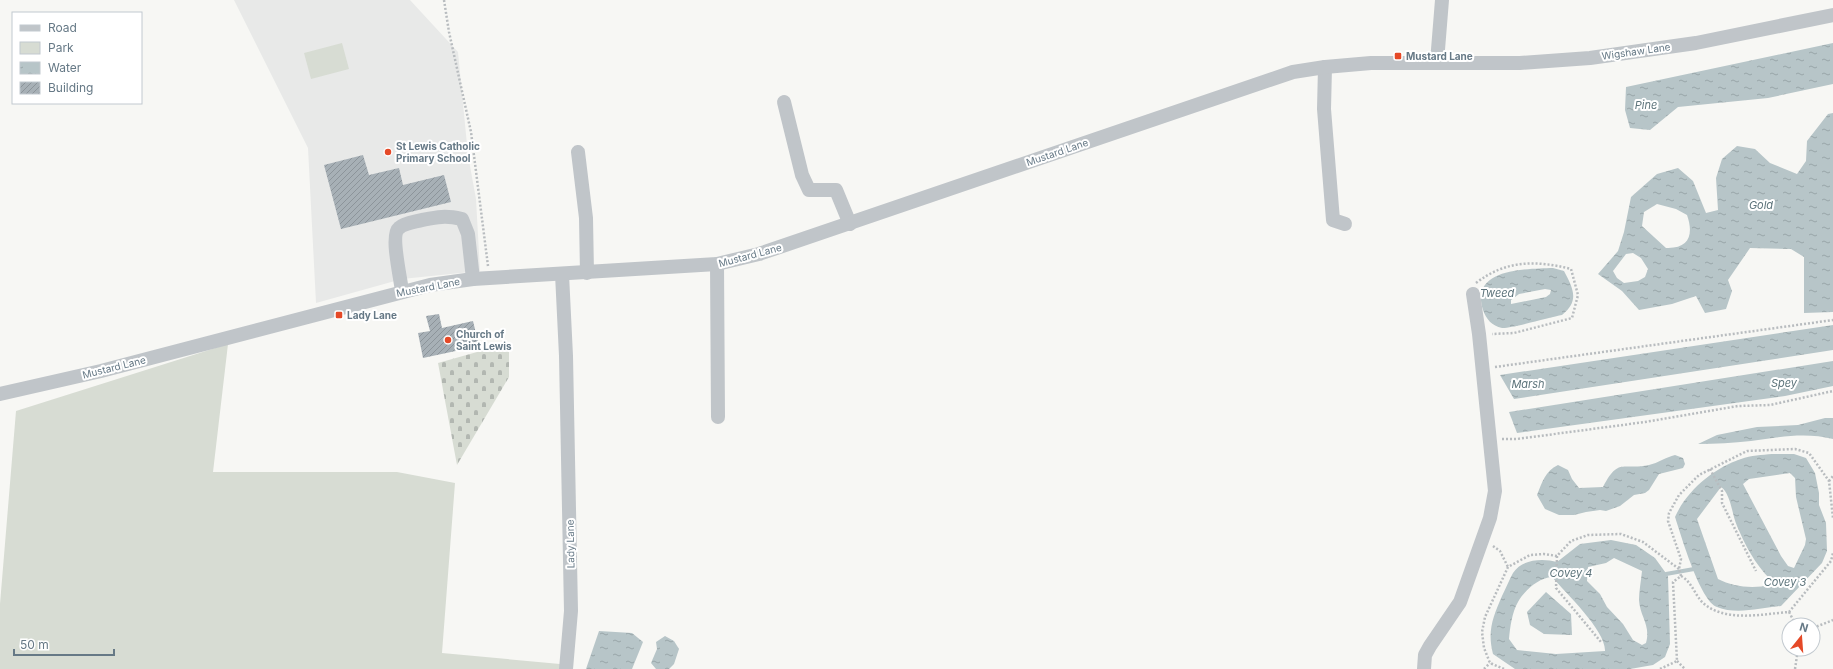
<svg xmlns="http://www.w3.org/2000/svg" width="1833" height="669" viewBox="0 0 1833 669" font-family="Inter,sans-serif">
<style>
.built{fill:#e8e9e8}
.green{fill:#d7dcd3}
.cemetery{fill:url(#cemetery-stones)}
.water{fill:url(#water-ripples);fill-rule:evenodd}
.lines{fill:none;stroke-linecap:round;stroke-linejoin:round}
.stream{stroke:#b7c5c8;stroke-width:4}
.building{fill:url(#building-hatch)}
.path{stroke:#b8bcbf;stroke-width:2.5;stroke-dasharray:2 2;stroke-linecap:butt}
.minor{stroke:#c0c5c9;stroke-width:14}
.poi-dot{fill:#e54927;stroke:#fff;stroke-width:1.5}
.labels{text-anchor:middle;stroke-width:4;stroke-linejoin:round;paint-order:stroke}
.street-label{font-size:10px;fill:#667986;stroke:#fff}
.poi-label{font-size:10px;font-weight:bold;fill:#667986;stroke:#fff;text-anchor:start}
.water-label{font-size:11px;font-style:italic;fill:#5d747b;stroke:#fff}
</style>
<defs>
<pattern id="cemetery-stones" width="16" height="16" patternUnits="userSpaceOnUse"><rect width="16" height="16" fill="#d7dcd3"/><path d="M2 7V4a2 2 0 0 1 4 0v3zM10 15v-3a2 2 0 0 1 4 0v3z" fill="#b2b7b1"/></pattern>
<pattern id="water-ripples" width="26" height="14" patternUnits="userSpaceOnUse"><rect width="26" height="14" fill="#b7c5c8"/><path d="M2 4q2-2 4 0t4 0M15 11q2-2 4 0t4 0" fill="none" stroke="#99a5a8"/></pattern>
<pattern id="building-hatch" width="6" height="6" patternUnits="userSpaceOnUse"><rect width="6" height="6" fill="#a7b0b6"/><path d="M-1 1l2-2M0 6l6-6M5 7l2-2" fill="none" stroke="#8c949a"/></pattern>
</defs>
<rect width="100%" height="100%" fill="#f7f7f4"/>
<!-- built -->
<path class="built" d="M234,0H410L458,52L468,155L476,199L480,271L402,279L316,303L308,148Z"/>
<!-- green -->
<g class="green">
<path d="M342,43L349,69L311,79L304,53Z"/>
<path d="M228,344L213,472H397L455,483L442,653L560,664V669H0V604L16,411Z"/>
</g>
<!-- cemetery -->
<path class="cemetery" d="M509,343V377L457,465L438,363Z"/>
<!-- water -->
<g class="water">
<path d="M1833,43V84L1768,98L1678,107L1650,130L1630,128L1625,110L1626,87Z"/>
<path d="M1833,113V312L1804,313V257L1791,249L1750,248L1728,280L1732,291L1726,309L1705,313L1696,296L1672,304L1639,310L1622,291L1598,274L1618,251L1624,232L1631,197L1657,174L1678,168L1693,181L1706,213L1718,210L1716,178L1722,159L1737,146L1755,149L1770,163L1797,174L1806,161L1807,141L1828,114ZM1657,204L1676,209L1687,215C1694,235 1689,249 1666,248L1642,226L1644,212ZM1633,253L1641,258L1648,269L1645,277L1638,281L1624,283L1617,278L1613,271L1626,254Z"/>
<path d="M1553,268L1564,271C1573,288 1580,301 1562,315C1551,317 1509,329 1502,328C1492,326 1486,319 1483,310C1469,268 1527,269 1553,268ZM1545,289L1551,290L1550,294L1546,297L1511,304V300L1519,294Z"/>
<path d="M1833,325V350L1514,399L1500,375Z"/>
<path d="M1833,361V386L1785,396L1517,433L1509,412Z"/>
<path d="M1825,418H1833V439C1806,432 1778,437 1751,441C1733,443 1716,444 1698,444L1717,435L1757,427L1798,425Z"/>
<path d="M1772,454H1794L1806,458L1815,473L1819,493V505L1826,523L1827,551L1822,563L1781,606C1761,608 1736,615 1717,607C1700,601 1681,535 1675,517C1687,490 1714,468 1741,459C1751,455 1762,455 1772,454ZM1790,473L1795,478L1796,497L1806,539L1805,545L1794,568L1788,566L1781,556L1743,484L1749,479ZM1721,487C1731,494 1732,515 1737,526C1745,545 1755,564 1770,579V585C1753,589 1733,587 1718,579L1697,519Z"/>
<path d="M1675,455L1683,458L1685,464L1683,468L1659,474L1649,490L1645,493L1634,495L1620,506L1606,511L1600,510L1586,512L1574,515H1559L1545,509L1537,495C1542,483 1545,471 1558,465L1568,470L1572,479L1579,488L1603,487C1619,456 1623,471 1649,465C1658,463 1666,457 1675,455Z"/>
<path d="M1611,540L1636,545L1655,558L1668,576L1670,644L1665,657L1653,665L1630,669H1515L1493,654C1487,631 1493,617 1502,596C1506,588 1509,580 1513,573C1522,559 1543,558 1557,562L1580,544ZM1614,558L1642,571C1641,581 1639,591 1639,600C1640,617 1651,625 1646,643L1642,645L1633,640L1623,624L1607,607L1600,594L1587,581L1588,567L1606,563ZM1552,577C1566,593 1606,631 1605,651L1556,654L1517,650L1509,639C1510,628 1512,612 1518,602C1524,591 1538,578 1552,577Z"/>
<path d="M1546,592L1571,614L1572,635L1544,634L1530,625L1527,612Z"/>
<path d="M599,631L632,633L643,642L632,669H586Z"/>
<path d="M665,636L674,641L679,649L674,664L669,669H656L651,663L657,649L656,642Z"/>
</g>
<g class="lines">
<!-- stream -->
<path class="stream" d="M1666,574L1694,569"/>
</g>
<!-- building -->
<g class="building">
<path d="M363,155L369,175L399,168L403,185L444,175L451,202L341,229L324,165Z"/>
<path d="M439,314L442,328L473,321L479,346L423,358L418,333L430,331L426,316Z"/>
</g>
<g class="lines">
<!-- path -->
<g class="path">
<path d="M444,0L449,32L471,132L488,266"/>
<path d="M1476,283C1506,260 1536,260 1571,269L1578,295L1572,318L1514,333L1492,334"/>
<path d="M1495,367L1833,320"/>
<path d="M1502,439H1517L1645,422L1738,406L1770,405L1833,391"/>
<path d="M1710,469L1722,491V503L1756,571"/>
<path d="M1829,481L1833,476"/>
<path d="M1493,546L1500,551L1508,567"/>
<path d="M1557,556L1556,588L1601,642"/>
<path d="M1681,576L1679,569L1681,559L1668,521L1669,513L1679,495L1699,475L1747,451L1795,449L1809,453L1829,481L1833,518"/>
<path d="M1681,576C1691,581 1694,593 1702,602C1724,623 1762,614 1789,612L1831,561L1833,553"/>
<path d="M1789,612L1796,625"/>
<path d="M1813,628L1833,620"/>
<path d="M1677,661L1685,669"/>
<path d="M1484,669L1490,663"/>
<path d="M1504,669L1490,663L1484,648L1482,632L1485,617L1508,567L1530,555L1544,554L1557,556L1571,541L1588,535L1621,534L1643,542L1679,569"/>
<path d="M1660,669L1677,661L1673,582L1681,576"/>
<path d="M1795,669L1798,649"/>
</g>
<!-- minor -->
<g class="minor">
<path d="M1437,62L1442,0"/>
<path d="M1325,67L1324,109L1333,220L1345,224"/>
<path d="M784,102L802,175L809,190H836L850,224"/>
<path d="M578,152L586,218L587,273"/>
<path d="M717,264L718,417"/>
<path d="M562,274L566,356L571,611L566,669"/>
<path d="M402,292C401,279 390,235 399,228C404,223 415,222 422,220C440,217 444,215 462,219L468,234L473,279"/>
<path d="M0,394L101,371L430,285L473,279L717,264L759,254L1293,72L1325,67L1371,63H1520L1590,58L1696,43L1833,15"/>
<path d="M1424,669L1425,655L1430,646L1460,602L1490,518L1495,491L1479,334L1473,294"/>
</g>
</g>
<!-- markers -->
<g class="poi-dot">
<rect x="1394" y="52" width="8" height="8" rx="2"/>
<circle cx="388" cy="152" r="4"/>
<rect x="335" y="311" width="8" height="8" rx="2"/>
<circle cx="448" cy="340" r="4"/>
</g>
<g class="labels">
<!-- street labels -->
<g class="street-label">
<text transform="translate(1636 51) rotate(-8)" y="4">Wigshaw Lane</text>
<text transform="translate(1057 152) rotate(-19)" y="4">Mustard Lane</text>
<text transform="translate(750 255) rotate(-15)" y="4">Mustard Lane</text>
<text transform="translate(428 287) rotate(-11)" y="4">Mustard Lane</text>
<text transform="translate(114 367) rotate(-14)" y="4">Mustard Lane</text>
<text transform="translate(570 544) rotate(-91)" y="4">Lady Lane</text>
</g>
<!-- poi labels -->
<g class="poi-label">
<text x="1406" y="60">Mustard Lane</text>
<text x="396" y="150">St Lewis Catholic<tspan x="396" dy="12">Primary School</tspan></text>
<text x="347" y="319">Lady Lane</text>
<text x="456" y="338">Church of<tspan x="456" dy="12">Saint Lewis</tspan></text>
</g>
<!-- water labels -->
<g class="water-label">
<text x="1646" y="109">Pine</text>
<text x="1761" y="209">Gold</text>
<text x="1497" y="297">Tweed</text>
<text x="1784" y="387">Spey</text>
<text x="1528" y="388">Marsh</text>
<text x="1571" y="577">Covey 4</text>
<text x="1785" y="586">Covey 3</text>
</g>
</g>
<!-- legend -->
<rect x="12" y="12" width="130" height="92" fill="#ffffff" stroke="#c2c9cf"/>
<rect x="20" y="25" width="20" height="6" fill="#c0c5c9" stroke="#c2c9cf"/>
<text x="48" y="32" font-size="12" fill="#667986">Road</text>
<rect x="20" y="42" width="20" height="12" fill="#d7dcd3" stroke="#c2c9cf"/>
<text x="48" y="52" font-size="12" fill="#667986">Park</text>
<rect x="20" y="62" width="20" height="12" fill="url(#water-ripples)" stroke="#c2c9cf"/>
<text x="48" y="72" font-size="12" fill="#667986">Water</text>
<rect x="20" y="82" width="20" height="12" fill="url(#building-hatch)" stroke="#c2c9cf"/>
<text x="48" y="92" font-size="12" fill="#667986">Building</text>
<!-- north arrow -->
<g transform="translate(1801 637) rotate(17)"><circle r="19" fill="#ffffff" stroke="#c2c9cf"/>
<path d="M0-3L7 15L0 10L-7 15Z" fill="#e54927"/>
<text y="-6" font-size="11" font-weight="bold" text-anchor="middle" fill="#667986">N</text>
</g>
<!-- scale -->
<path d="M14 649v6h100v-6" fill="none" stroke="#667986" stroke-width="2"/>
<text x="20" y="649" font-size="12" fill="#667986" stroke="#ffffff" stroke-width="3" paint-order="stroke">50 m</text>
</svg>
